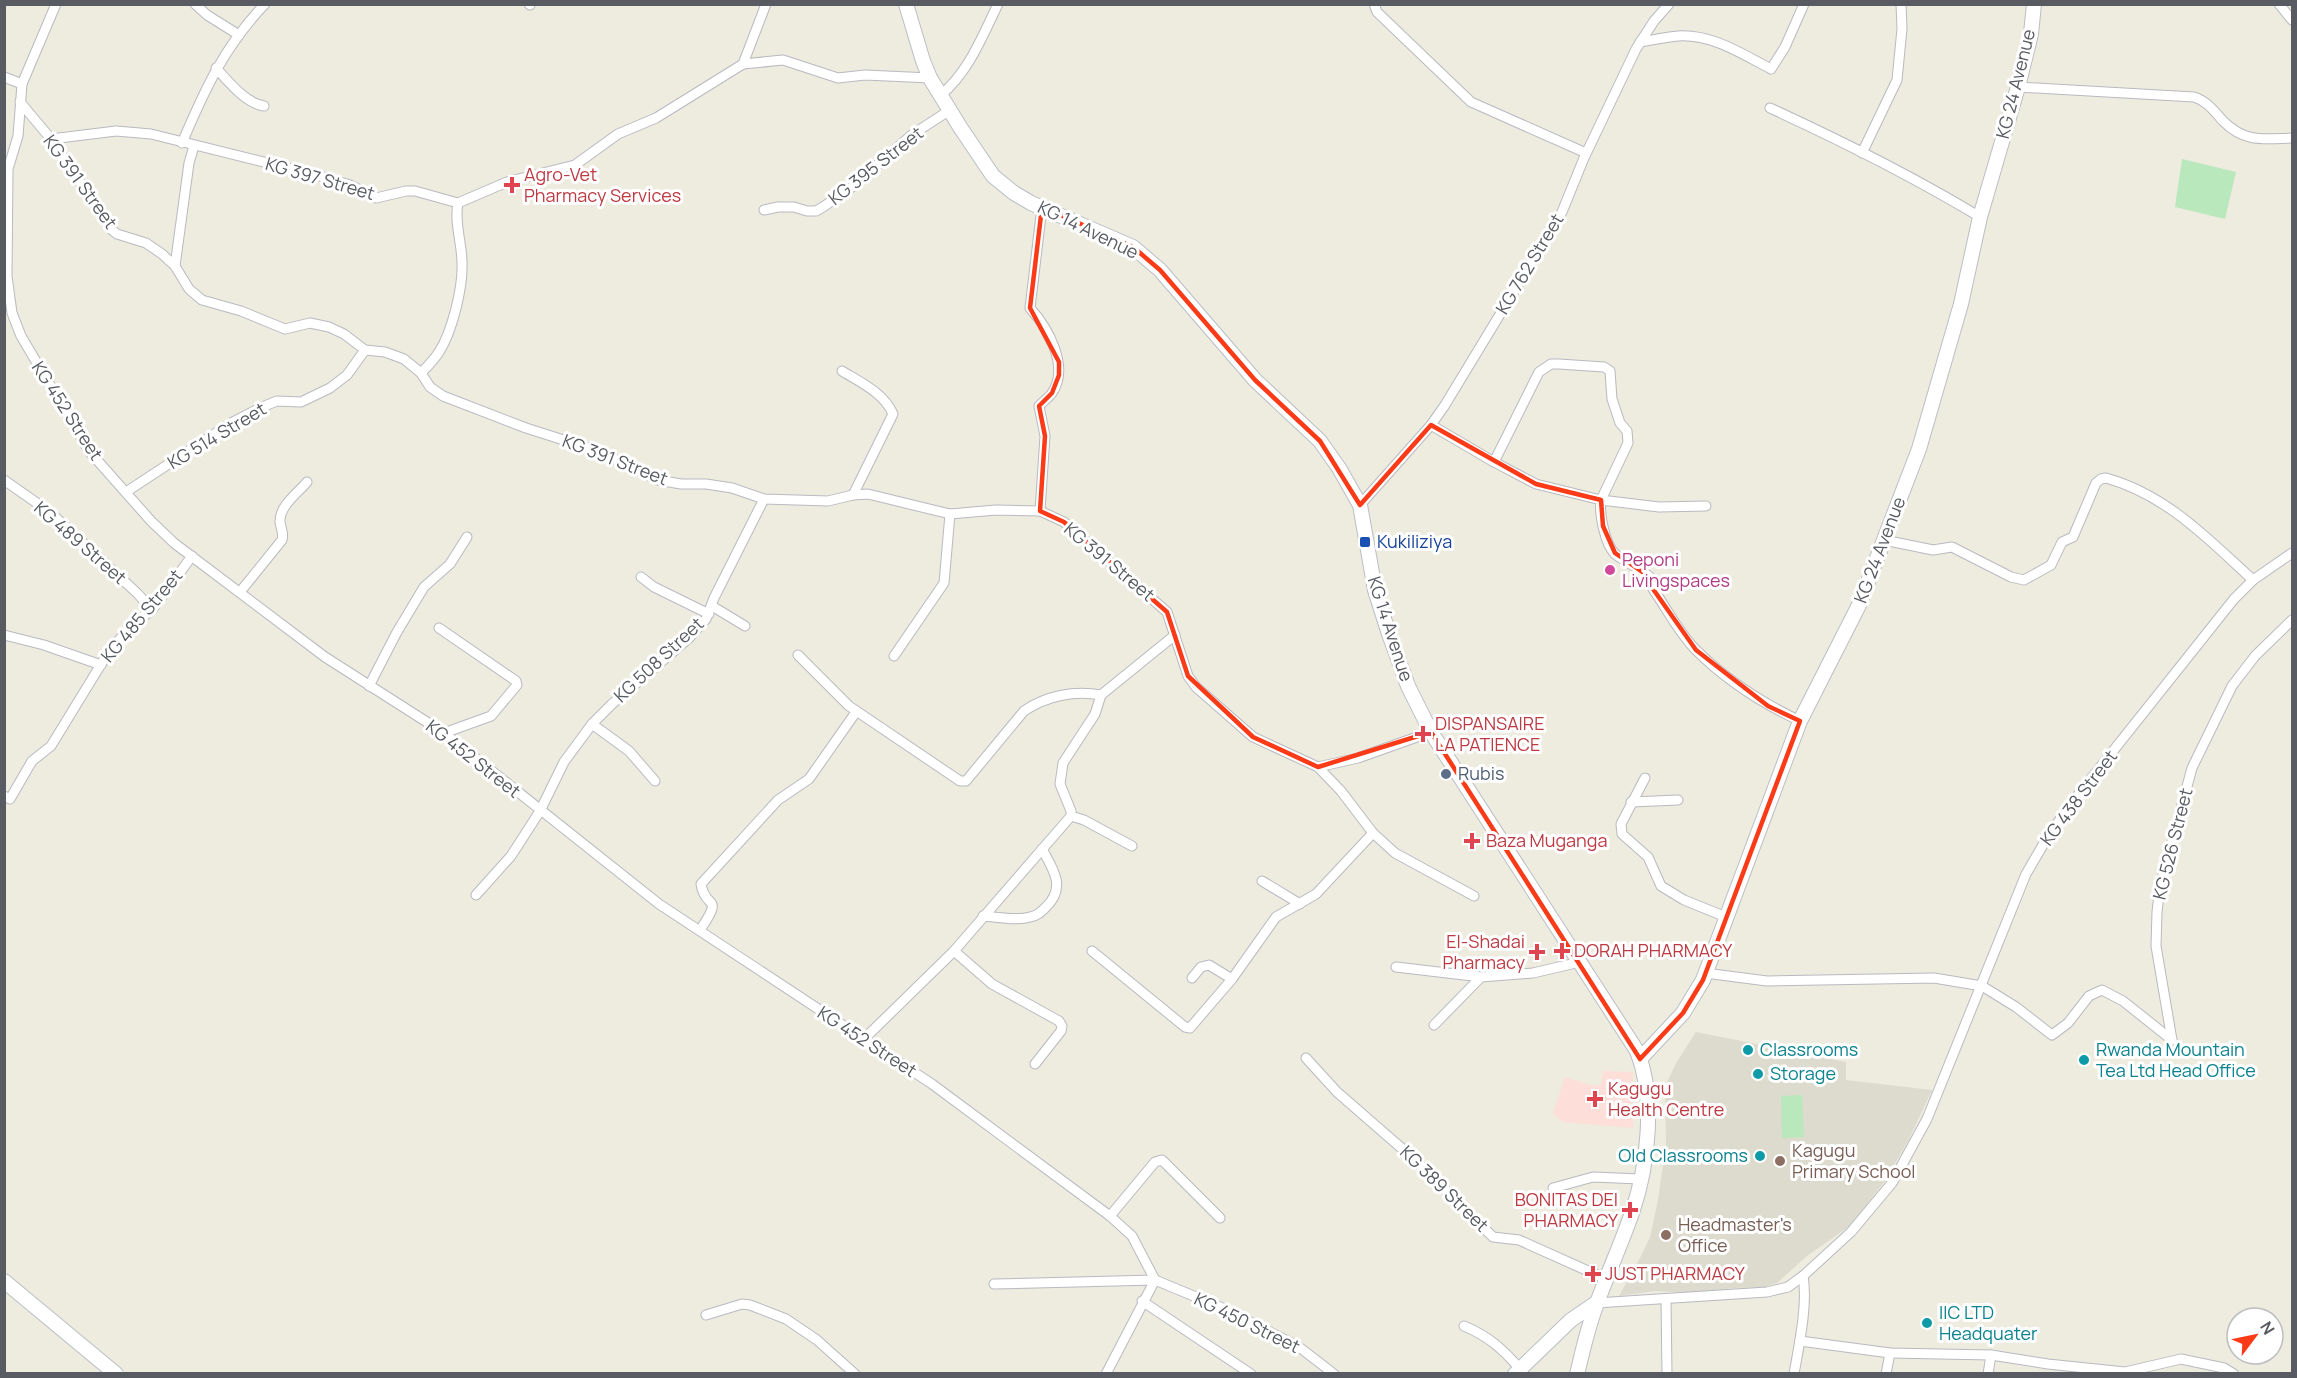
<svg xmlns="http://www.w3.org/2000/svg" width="2297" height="1378" viewBox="0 0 2297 1378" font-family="Manrope,sans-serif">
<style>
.education{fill:#dddbce}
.medical{fill:#feded8}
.green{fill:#b8e8bc}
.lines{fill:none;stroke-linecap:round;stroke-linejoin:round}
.street-casing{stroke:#b8bac0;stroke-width:11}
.secondary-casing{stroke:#babec5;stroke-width:16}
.street{stroke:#fff;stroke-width:9}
.secondary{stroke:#fff;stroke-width:14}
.marked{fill:none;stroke:#fb3a18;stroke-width:4.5;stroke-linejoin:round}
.health-dot{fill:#e0444e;stroke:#fff;stroke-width:2}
.transit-dot{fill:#1a4fb4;stroke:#fff;stroke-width:2}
.hotel-dot{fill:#d1479c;stroke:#fff;stroke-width:2}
.service-dot{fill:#5c6f8a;stroke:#fff;stroke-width:2}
.culture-dot{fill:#0f9aa8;stroke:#fff;stroke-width:2}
.education-dot{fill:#8d6e63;stroke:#fff;stroke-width:2}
.labels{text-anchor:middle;stroke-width:6;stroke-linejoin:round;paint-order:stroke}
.street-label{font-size:18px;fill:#585c62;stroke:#fff}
.health-label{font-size:18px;fill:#be3a42;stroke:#fff;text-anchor:start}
.transit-label{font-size:18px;fill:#164399;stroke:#fff;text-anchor:start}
.hotel-label{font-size:18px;fill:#b23c85;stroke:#fff;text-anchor:start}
.service-label{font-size:18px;fill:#4e5e75;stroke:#fff;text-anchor:start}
.culture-label{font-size:18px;fill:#0d838f;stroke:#fff;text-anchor:start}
.education-label{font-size:18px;fill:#785e54;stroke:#fff;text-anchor:start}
</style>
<rect width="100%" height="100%" fill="#eeebdf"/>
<!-- education -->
<path class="education" d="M1696,1032L1846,1062V1080L1932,1090L1908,1141L1884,1182L1851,1225L1807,1256L1777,1283L1763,1287L1734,1288L1693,1293L1655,1291L1619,1296L1641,1256L1650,1237L1658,1200L1666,1144L1665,1087L1675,1065Z"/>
<!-- medical -->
<path class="medical" d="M1603,1071L1633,1072V1128L1563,1122L1553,1113L1565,1077L1593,1086L1601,1085Z"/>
<!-- green -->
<g class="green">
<path d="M2182,159L2236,172L2225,219L2175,207Z"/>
<path d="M1802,1095L1804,1137L1782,1138L1781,1096Z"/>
</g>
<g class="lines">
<defs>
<g id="street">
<path d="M56,4L22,84L18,136L8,169L7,276L12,313L21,336L89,451L151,521L174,543L325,657L444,733L659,904L932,1084L1110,1216L1132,1236L1155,1280L1106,1374"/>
<path d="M195,4L207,15L239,35"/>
<path d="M529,4L530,5"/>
<path d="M1374,4L1377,12L1471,102L1586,153"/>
<path d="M2279,4L2292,20"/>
<path d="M1640,42C1653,40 1666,37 1678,36C1713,34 1742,54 1771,69L1785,47L1804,4"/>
<path d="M743,64L783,60L838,78L865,75L930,78"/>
<path d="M216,68C228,81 245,103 264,106"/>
<path d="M4,77L22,84"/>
<path d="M2018,87L2194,97C2207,101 2214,111 2223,121C2245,143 2263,139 2292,138"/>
<path d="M941,95C969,71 982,37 998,4"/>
<path d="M20,102L51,139L112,230L117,234L146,243L162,254L175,266L189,289L202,300L241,311L285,329L310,323L329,327L344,334L365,350L385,352L404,359L421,373L430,387L443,396L526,428L598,451L658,480L681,484H706L732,488L764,499L828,501L853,495L868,494L950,514L996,510L1040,511L1064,522L1167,612L1188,676L1196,687L1253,737L1318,767L1358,758L1431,732"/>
<path d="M1770,108C1842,141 1912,176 1980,217"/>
<path d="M51,139L116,131L151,134L320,176L350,185L376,198L406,191H415L458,203L507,182L575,165L618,134L656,118L743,64L766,4"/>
<path d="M182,143C205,89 224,47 265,4"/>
<path d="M1862,153L1897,80L1902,29L1901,4"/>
<path d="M764,210L778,207H794L807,211H816L823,207L852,187L913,134L950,110"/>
<path d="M175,266L189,163L194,146"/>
<path d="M842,371C860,382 884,393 893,414L853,495"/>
<path d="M421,373C427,367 434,360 439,352C452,332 463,288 462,263C462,243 454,223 458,203"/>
<path d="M1431,425L1494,462L1536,484L1601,500C1599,514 1605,544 1615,554C1626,563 1640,568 1651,578L1653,589C1667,609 1679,633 1696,650C1726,680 1762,703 1800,721"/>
<path d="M1494,462L1539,372L1551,364H1559L1604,367L1610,371L1612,399L1620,423L1627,431L1628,443L1601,500L1659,507L1706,506"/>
<path d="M4,480L51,513L138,594L152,610"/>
<path d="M126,492L231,423L262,407L277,401L301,402L330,388L347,375L365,350"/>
<path d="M1360,505L1431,425L1445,405L1562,212L1584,158L1636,49L1654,21L1669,4"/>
<path d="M1040,511L1045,436L1039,406C1043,401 1049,398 1052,393C1070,367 1048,328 1030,308L1042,207"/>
<path d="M1884,540L1933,550L1952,547L2011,577L2024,580L2051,565L2062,542L2073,537L2096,483L2101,479L2106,478C2167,495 2208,539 2253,580"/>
<path d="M641,577L654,587L709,614"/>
<path d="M240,592L282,540C284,533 281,529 280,522C279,506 298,493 307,482"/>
<path d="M712,606L745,626"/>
<path d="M439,628L516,681L517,685L491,716L444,733"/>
<path d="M4,635L44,645L101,665"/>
<path d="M798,655L849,706L960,781H966L1024,711C1046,696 1074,690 1101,695"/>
<path d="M894,656L944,583L950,514"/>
<path d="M369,686L397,632L424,587L450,564L467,537"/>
<path d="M592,724L629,751L655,781"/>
<path d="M1318,767L1341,791L1373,833L1395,853L1474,896"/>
<path d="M1645,778L1621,824L1622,834L1648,857L1661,886L1684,900L1726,917"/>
<path d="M4,796L10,799L32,761L51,746L111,648L137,621L152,610L192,556"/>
<path d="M1631,802L1678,800"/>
<path d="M1071,816L1084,820L1132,846"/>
<path d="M1262,881L1300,904"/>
<path d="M476,895L511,856L540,811L564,762L592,724L612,704L689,638L706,619L714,598L764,499"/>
<path d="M983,916C998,917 1017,921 1030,917C1037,916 1041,912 1046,907C1066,888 1054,870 1042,849"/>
<path d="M700,930C725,893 705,911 701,884L778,800L809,779L856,712"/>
<path d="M954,951L992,984L1059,1021L1062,1026L1061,1031L1035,1064"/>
<path d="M1092,951L1185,1027L1190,1028L1232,979L1276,917L1316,894L1373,833"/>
<path d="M1396,967L1481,977L1533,973L1580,962"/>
<path d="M1705,973L1767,981L1934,978L1982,986L2016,1007L2052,1035L2068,1023L2089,996L2102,990L2123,1001L2172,1040"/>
<path d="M1192,978L1201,967L1209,965L1232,979"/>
<path d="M1434,1025L1481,977"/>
<path d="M863,1040L954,951L1071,816V811L1060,784L1063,763L1095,714L1101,695L1175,635"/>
<path d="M2172,1040L2156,946L2157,912L2160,886L2192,768L2232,686L2255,656L2292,620"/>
<path d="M1306,1058L1337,1092L1414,1159L1493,1237L1519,1240L1606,1279"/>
<path d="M1553,1188L1593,1177L1640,1179"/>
<path d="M1110,1216L1155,1162L1162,1160L1220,1218"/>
<path d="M994,1284L1155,1280L1225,1309L1299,1347L1334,1374"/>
<path d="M1666,1299L1667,1374"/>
<path d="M1142,1301L1251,1374"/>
<path d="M1596,1303L1767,1292L1788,1287L1803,1276L1851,1232L1892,1183L1927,1119L2026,874L2047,838L2070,805L2234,599L2253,580L2292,553"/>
<path d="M706,1315L742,1304L750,1305L786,1319L817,1340L855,1374"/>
<path d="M1464,1326C1488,1336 1503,1349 1520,1369"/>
<path d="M1800,1341L1890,1353L1991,1355L2048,1364L2125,1372L2181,1359L2224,1368L2234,1374"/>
<path d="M1794,1374C1799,1345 1808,1304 1803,1276"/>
<path d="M1886,1374L1890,1353"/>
<path d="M1988,1374L1991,1355"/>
</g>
<g id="secondary">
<path d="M906,4L923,61L930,78L960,127L993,176L1014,193L1031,203L1133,247L1160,270L1255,380L1320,441L1339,468L1360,505L1375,590L1388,631L1408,686L1431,732L1637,1051C1656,1098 1648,1166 1632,1213C1621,1244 1608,1273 1597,1303C1588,1326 1583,1350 1577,1374"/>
<path d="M1640,1059L1683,1013L1703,980L1800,721L1859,605L1919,449L1961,304L1980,217L2018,87L2031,34L2034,4"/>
<path d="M4,1281L116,1374"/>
<path d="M1515,1374L1571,1320L1596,1303"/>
</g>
</defs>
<!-- street casing -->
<use href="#street" class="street-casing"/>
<!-- secondary casing -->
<use href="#secondary" class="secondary-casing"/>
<!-- street -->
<use href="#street" class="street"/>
<!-- secondary -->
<use href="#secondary" class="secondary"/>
</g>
<!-- marked area -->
<path class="marked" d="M1042,207L1133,247L1160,270L1255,380L1320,441L1360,505L1431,425L1536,484L1601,500L1603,526L1615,553L1651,578L1653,589L1696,650L1768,706L1800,721L1703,980L1683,1013L1640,1059L1431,732L1318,767L1253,737L1188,676L1167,612L1064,522L1040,511L1045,436L1039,406L1052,393L1059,375V362L1030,308Z"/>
<!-- markers -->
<g class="health-dot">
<path d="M509 176h6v6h6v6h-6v6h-6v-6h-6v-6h6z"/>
<path d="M1420 725h6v6h6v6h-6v6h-6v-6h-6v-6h6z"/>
<path d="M1469 832h6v6h6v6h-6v6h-6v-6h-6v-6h6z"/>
<path d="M1559 942h6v6h6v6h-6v6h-6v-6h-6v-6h6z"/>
<path d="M1534 943h6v6h6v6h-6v6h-6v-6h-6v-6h6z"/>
<path d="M1592 1090h6v6h6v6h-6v6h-6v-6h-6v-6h6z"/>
<path d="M1627 1201h6v6h6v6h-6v6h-6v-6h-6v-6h6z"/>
<path d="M1590 1265h6v6h6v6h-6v6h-6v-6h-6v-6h6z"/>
</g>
<rect class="transit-dot" x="1359" y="536" width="12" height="12" rx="3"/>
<circle class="hotel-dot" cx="1610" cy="570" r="6"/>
<circle class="service-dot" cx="1446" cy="774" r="6"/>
<g class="culture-dot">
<circle cx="1748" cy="1050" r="6"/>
<circle cx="2084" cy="1060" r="6"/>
<circle cx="1758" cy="1074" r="6"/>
<circle cx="1760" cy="1156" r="6"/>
<circle cx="1927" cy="1323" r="6"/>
</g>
<g class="education-dot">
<circle cx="1780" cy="1161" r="6"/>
<circle cx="1666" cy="1235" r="6"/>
</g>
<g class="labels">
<!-- street labels -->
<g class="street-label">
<text transform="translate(2016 84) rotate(-76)" y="6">KG 24 Avenue</text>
<text transform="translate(876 166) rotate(-38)" y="6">KG 395 Street</text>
<text transform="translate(320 179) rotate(16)" y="6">KG 397 Street</text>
<text transform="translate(80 182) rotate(54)" y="6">KG 391 Street</text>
<text transform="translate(1088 230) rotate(26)" y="6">KG 14 Avenue</text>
<text transform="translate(1530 264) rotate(-59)" y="6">KG 762 Street</text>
<text transform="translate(67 411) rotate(57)" y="6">KG 452 Street</text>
<text transform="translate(217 436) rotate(-31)" y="6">KG 514 Street</text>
<text transform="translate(615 460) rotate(21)" y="6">KG 391 Street</text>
<text transform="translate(80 543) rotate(41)" y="6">KG 489 Street</text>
<text transform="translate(1880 550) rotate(-69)" y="6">KG 24 Avenue</text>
<text transform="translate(1109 562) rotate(40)" y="6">KG 391 Street</text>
<text transform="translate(142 616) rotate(-50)" y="6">KG 485 Street</text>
<text transform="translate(1390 629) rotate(72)" y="6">KG 14 Avenue</text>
<text transform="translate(659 660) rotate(-43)" y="6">KG 508 Street</text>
<text transform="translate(473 759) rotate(38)" y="6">KG 452 Street</text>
<text transform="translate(2079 798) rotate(-53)" y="6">KG 438 Street</text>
<text transform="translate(2173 844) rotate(-76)" y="6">KG 526 Street</text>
<text transform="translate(867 1042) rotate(33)" y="6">KG 452 Street</text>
<text transform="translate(1444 1189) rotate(44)" y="6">KG 389 Street</text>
<text transform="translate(1247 1323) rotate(26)" y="6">KG 450 Street</text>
</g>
<!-- health labels -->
<g class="health-label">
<text x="524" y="181">Agro-Vet<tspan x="524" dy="21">Pharmacy Services</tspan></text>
<text x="1435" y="730">DISPANSAIRE<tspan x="1435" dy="21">LA PATIENCE</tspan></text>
<text x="1486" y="847">Baza Muganga</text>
<text x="1525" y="948" text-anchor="end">El-Shadai<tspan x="1525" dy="21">Pharmacy</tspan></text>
<text x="1574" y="957">DORAH PHARMACY</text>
<text x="1608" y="1095">Kagugu<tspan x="1608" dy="21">Health Centre</tspan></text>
<text x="1618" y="1206" text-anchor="end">BONITAS DEI<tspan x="1618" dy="21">PHARMACY</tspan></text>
<text x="1605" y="1280">JUST PHARMACY</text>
</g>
<!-- transit labels -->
<g class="transit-label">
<text x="1377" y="548">Kukiliziya</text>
</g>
<!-- hotel labels -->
<g class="hotel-label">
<text x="1622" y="566">Peponi<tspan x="1622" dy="21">Livingspaces</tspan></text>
</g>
<!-- service labels -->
<g class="service-label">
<text x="1458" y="780">Rubis</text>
</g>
<!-- culture labels -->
<g class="culture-label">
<text x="1760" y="1056">Classrooms</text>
<text x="2096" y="1056">Rwanda Mountain<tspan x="2096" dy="21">Tea Ltd Head Office</tspan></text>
<text x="1770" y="1080">Storage</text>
<text x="1748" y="1162" text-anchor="end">Old Classrooms</text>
<text x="1939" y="1319">IIC LTD<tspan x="1939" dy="21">Headquater</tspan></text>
</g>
<!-- education labels -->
<g class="education-label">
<text x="1792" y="1157">Kagugu<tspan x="1792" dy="21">Primary School</tspan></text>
<text x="1678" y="1231">Headmaster's<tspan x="1678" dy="21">Office</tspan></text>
</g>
</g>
<!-- border -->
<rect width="2297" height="1378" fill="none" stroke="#585c62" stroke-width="12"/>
<!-- north arrow -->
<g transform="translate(2255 1336) rotate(58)"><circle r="28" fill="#ffffff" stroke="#bcbec0" stroke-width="1.5"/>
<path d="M0-4.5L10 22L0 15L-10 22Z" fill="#fb3a18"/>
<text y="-9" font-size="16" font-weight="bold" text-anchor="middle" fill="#585c62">N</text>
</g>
</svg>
